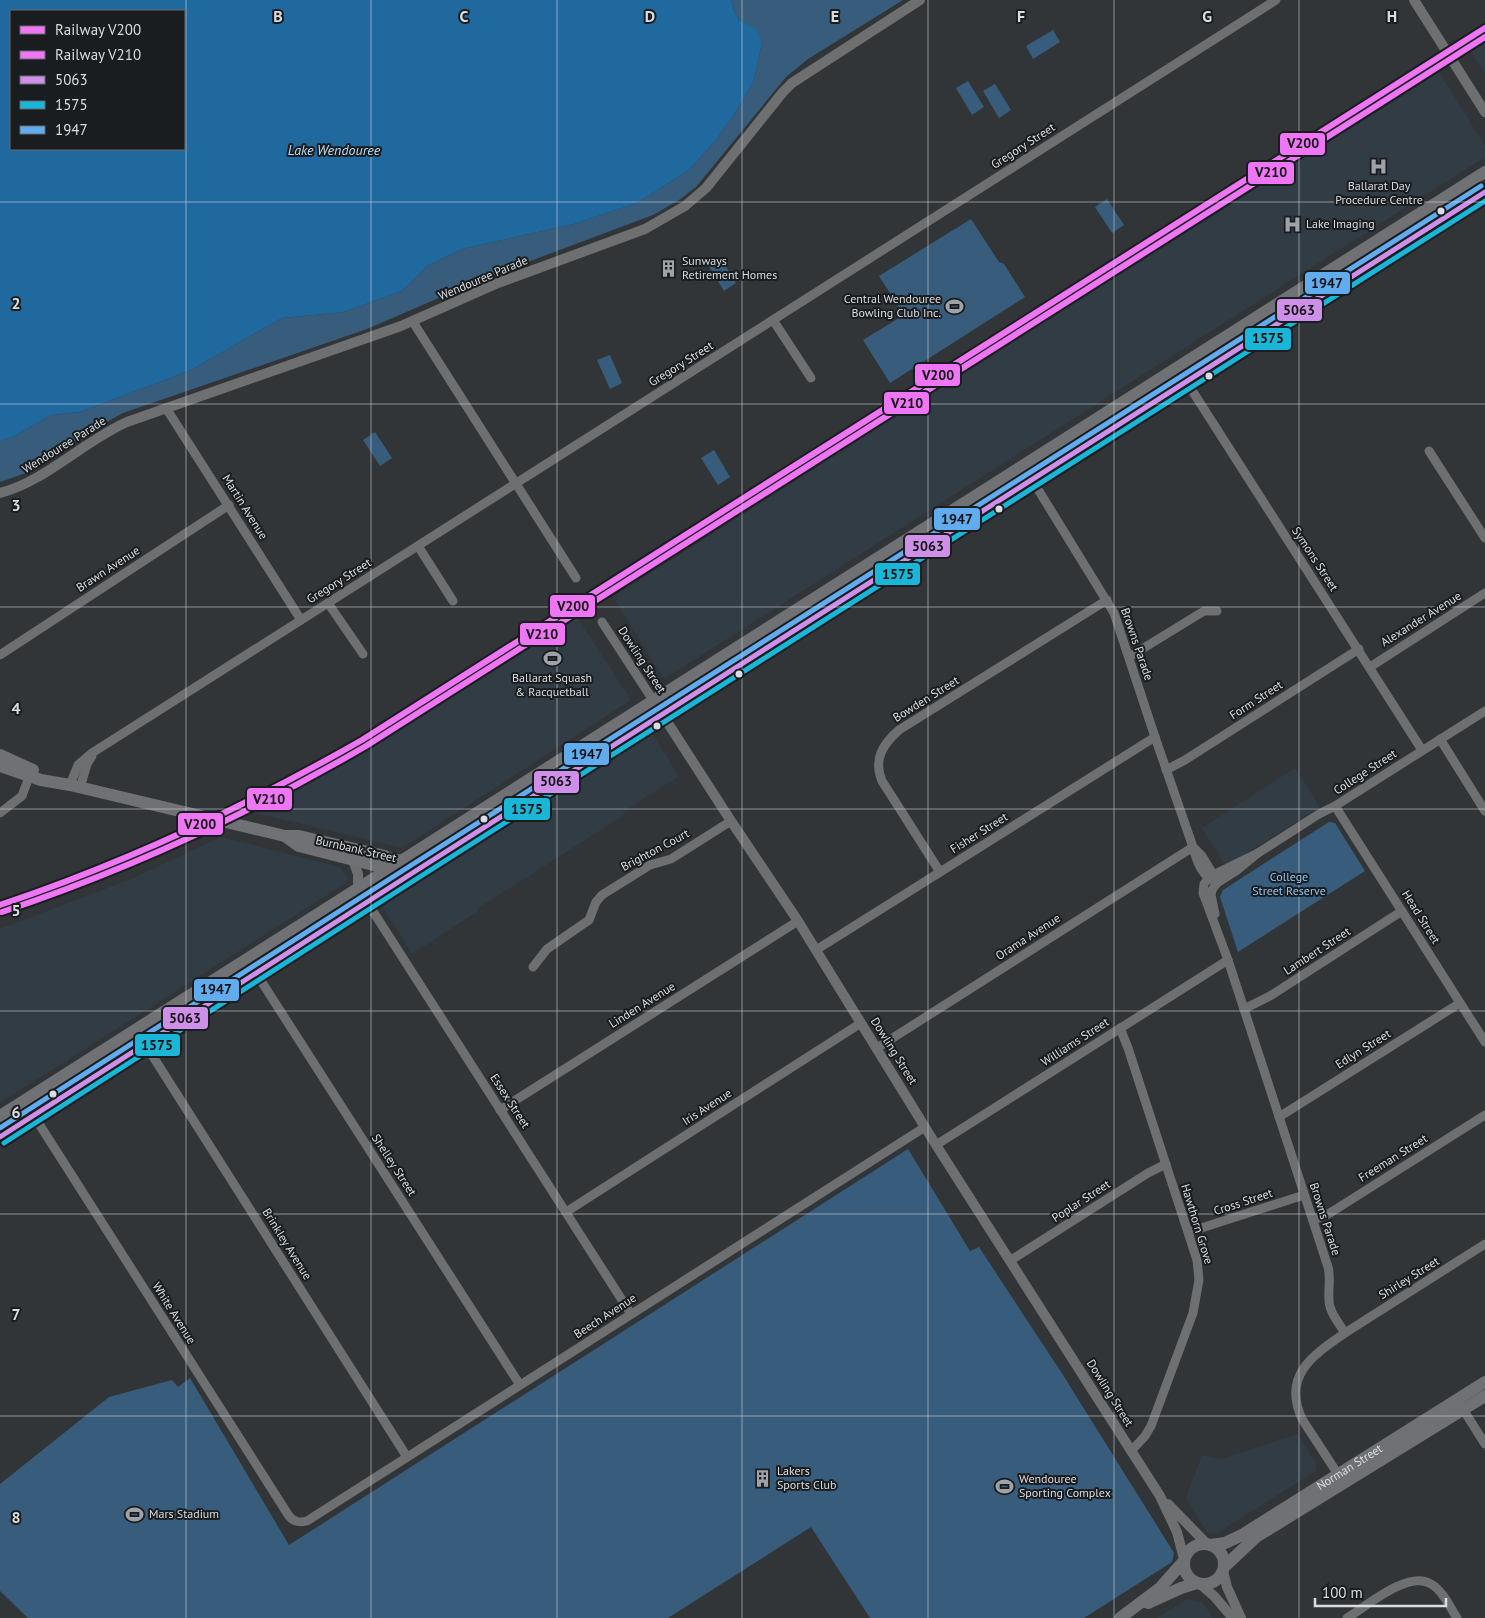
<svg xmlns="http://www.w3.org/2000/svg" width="1485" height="1618" viewBox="0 0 1485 1618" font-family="'PT Sans',sans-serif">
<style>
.built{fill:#313c45}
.green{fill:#385c7b}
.water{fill:#20699f;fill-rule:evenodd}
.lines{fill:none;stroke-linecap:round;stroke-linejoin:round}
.minor{stroke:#6d6f70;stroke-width:9}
.tertiary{stroke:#6d6f70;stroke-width:10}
.secondary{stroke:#6f7174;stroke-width:12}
.bus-1-casing{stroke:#1a1d1f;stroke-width:9}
.bus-2-casing{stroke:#1a1d1f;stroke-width:9}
.bus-3-casing{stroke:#1a1d1f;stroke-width:9}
.bus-1{stroke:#ce8fe9;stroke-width:5}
.bus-2{stroke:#1ab6d8;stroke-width:5}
.bus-3{stroke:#60acee;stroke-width:5}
.rail-1-casing{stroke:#1a1d1f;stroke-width:10}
.rail-2-casing{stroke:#1a1d1f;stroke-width:10}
.rail-1{stroke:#ee76f4;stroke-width:6}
.rail-2{stroke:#ee76f4;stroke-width:6}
.grid{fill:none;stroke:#d9dde1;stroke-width:1;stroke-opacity:0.55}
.bus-dot{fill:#d9dde1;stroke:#1a1d1f;stroke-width:2}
.labels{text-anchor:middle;stroke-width:4;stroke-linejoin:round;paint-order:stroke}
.street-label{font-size:12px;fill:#d9dde1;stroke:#1a1d1f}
.poi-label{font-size:12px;fill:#d9dde1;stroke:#1a1d1f;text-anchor:start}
.park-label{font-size:12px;fill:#8fc6f6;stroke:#1a1d1f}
.water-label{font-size:14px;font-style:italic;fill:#b5dafa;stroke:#1a1d1f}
.grid-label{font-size:16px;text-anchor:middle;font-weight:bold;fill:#d9dde1;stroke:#1a1d1f;stroke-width:4;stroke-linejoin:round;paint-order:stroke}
.line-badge{stroke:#1a1d1f;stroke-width:2}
.pale-badge-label{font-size:14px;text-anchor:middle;font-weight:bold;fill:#111}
</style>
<rect width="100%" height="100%" fill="#323538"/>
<!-- built -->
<g class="built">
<path d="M1485,42V73L1470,51Z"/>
<path d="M1439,72L1485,146V157L664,679L613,597Z"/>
<path d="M577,617L631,700L402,848L255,813Z"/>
<path d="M652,734L679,776L623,812L624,815L477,909L478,911L412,954L382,906Z"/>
<path d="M1295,768L1320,807L1226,866L1202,828Z"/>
<path d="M221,837L340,867L347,877L346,883L0,1103V929L131,879Z"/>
<path d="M1298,1434L1315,1462L1316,1468L1314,1472L1216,1534L1207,1533L1186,1498L1202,1455L1221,1459Z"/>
<path d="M1187,1599L1203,1603L1213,1618H1157Z"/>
</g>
<!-- green -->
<g class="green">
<path d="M731,0H903L808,59L786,77L696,187L679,200L653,215L485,278L367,329L123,413L87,433L26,473L0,482V441L13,437L51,415L80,412L191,370L282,318L344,312L402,291L427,266L462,249L574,224L637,203L689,170L716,140L741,104L754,80L762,42L755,29L739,20L734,11Z"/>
<path d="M1053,30L1060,42L1033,59L1026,46Z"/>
<path d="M968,81L984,107L972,115L956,88Z"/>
<path d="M995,84L1011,110L999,118L983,91Z"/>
<path d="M1107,199L1124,225L1112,233L1095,207Z"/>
<path d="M971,219L999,262L1004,264L1025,297L890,383L863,340L904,315L879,276Z"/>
<path d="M720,257L736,283L724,291L708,265Z"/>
<path d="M610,355L622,383L610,389L597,360Z"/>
<path d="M375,432L392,458L380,466L363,440Z"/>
<path d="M714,450L730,477L718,485L701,458Z"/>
<path d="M1329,822L1335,823L1365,871L1238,952L1220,897L1223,890Z"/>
<path d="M908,1149L970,1251L979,1247L1063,1375L1174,1553L1172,1562L1084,1618H870L811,1527L668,1618H28L0,1591V1484L109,1397L172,1380L178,1387L190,1378L289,1545Z"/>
</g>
<!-- water -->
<path class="water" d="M0,0H731L734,11L739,20L756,29L762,42L754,80L741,104L716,140L689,170L637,203L574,224L462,249L427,266L402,291L344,312L282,318L191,370L80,412L51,415L13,437L0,441ZM11,11H184V149H11Z"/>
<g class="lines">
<!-- minor -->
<g class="minor">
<path d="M773,320L811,378"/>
<path d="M413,322L576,578"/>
<path d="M1186,381L1422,750"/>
<path d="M166,408L301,620"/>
<path d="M1429,451L1485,538"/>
<path d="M1023,465L1114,613L1155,737L1193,847C1197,863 1202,876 1217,883"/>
<path d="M418,546L453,601"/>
<path d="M328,603L363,654"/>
<path d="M602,622L653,700"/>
<path d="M0,655L229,505"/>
<path d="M1129,657L1204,611H1217"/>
<path d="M1370,667L1485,593"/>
<path d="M1440,739L1485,811"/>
<path d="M1166,770L1185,760L1359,649"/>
<path d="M70,785L78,765L92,753L1276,0"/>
<path d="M80,788L87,764L92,756"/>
<path d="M1335,806L1485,1042"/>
<path d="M0,813L22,796L29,777"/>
<path d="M1193,847L1202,856L1216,879"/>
<path d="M1258,853L1209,877L1204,884L1203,893L1228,960L1328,1267C1331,1278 1328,1288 1329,1300C1329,1312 1339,1323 1345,1333C1313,1355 1282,1375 1302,1419L1341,1479"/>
<path d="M940,872L882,781C873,759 883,744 899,730L1107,600"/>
<path d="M367,902L631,1314"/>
<path d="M1215,914L1211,895L1212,890L1217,883L1236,871L1258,853L1319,814L1335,806L1485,711"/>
<path d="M816,950L1155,737"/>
<path d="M247,959L520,1385"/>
<path d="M533,967L547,949L589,920L596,902L602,895L650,865L671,859L731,821"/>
<path d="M1244,1009L1270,996L1402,911"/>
<path d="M1120,1028L1128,1048L1197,1260L1199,1280L1193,1313L1151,1426L1145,1436L1132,1450"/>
<path d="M145,1044L407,1457"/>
<path d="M877,1048L1193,847"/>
<path d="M500,1110L798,921"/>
<path d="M34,1116L289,1516C294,1522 299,1523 307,1521L925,1127"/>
<path d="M1279,1117L1460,1003"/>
<path d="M936,1145L1228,960"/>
<path d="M566,1212L861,1023"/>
<path d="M1313,1220L1330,1213L1485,1115"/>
<path d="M1189,1232L1304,1195"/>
<path d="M1011,1260L1148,1173L1166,1164"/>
<path d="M1345,1333L1485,1244"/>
<path d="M1461,1406L1485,1444"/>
<path d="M1347,1618C1367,1606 1408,1570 1431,1584C1443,1591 1450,1607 1457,1618"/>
</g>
<!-- tertiary -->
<g class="tertiary">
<path d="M1414,0L1485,112"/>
<path d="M0,493C44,482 84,441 127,422L401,326L498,283L645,229L685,206L706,188L783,92L792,83L920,0"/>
<path d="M653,700L731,821L798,921L936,1145L1160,1496L1177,1532L1184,1559"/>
<path d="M385,856L402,860L404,878"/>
<path d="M353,860L358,874V890"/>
<path d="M1168,1504L1208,1545"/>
<path d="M1223,1571L1227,1587L1241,1618"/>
<path d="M1200,1584L1214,1596L1233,1618"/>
</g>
<!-- secondary -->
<g class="secondary">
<path d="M0,755L33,770"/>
<path d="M0,766L41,780L70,785L285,836H299L385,856"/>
<path d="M285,836L299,846L389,869L393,871"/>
<path d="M0,1116L1485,172"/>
<path d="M0,1137L414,872L1485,192"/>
<circle cx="1204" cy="1564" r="20"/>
<path id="s1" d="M1210,1545L1225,1543L1242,1535L1485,1382"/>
<path d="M1224,1567L1256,1537L1485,1396"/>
<path d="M1148,1603L1181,1588L1197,1583"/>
<path d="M1120,1618L1160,1588L1184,1561"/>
</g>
<defs>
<path id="bus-1" d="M0,1137L414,872L1485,192"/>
<path id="bus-2" d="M4,1143L418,878L1485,201"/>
<path id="bus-3" d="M0,1128L410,866L1481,186"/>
</defs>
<!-- bus-1 casing -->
<use href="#bus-1" class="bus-1-casing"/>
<!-- bus-2 casing -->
<use href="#bus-2" class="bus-2-casing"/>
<!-- bus-3 casing -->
<use href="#bus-3" class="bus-3-casing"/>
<!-- bus-1 -->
<use href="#bus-1" class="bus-1"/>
<!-- bus-2 -->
<use href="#bus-2" class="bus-2"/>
<!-- bus-3 -->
<use href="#bus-3" class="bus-3"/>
<defs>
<path id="rail-1" d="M0,905C128,862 245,807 362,740L1485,28"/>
<path id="rail-2" d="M2,912C131,869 249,814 366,746L1485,37"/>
</defs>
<!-- rail-1 casing -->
<use href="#rail-1" class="rail-1-casing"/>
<!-- rail-2 casing -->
<use href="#rail-2" class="rail-2-casing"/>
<!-- rail-1 -->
<use href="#rail-1" class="rail-1"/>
<!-- rail-2 -->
<use href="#rail-2" class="rail-2"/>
</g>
<!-- grid -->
<path class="grid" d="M186,0V1618M371,0V1618M557,0V1618M742,0V1618M928,0V1618M1114,0V1618M1299,0V1618M0,202H1485M0,404H1485M0,607H1485M0,809H1485M0,1011H1485M0,1214H1485M0,1416H1485"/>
<!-- icons -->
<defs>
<symbol id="hospital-bare" viewBox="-9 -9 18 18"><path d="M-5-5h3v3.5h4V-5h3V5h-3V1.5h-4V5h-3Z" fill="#9fa2a6" stroke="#1a1d1f" stroke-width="2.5" paint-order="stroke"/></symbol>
<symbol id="building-bare" viewBox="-9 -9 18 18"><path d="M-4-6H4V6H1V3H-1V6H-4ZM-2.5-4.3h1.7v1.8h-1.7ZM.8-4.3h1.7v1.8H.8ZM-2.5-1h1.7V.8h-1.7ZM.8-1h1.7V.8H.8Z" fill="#9fa2a6" stroke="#1a1d1f" stroke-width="2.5" paint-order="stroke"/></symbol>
<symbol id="stadium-bare" viewBox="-9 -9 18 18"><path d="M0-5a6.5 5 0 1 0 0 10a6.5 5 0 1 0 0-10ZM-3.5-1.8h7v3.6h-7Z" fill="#9fa2a6" stroke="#1a1d1f" stroke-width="2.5" paint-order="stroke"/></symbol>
</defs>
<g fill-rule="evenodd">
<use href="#hospital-bare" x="1366" y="154" width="25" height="25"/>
<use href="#hospital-bare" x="1280" y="212" width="25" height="25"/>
<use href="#building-bare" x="656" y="256" width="25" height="25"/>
<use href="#stadium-bare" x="942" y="294" width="25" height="25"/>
<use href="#stadium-bare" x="540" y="646" width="25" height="25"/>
<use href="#building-bare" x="750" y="1466" width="25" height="25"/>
<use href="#stadium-bare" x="992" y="1474" width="25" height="25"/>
<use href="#stadium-bare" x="122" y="1502" width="25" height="25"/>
</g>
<!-- markers -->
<g class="bus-dot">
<circle cx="1441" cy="211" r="4.5"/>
<circle cx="1209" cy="376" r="4.5"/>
<circle cx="999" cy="509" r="4.5"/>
<circle cx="739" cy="674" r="4.5"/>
<circle cx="657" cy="726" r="4.5"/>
<circle cx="484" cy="819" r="4.5"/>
<circle cx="53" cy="1094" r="4.5"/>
</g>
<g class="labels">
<!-- street labels -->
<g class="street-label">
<text transform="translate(1023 146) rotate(-33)" y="4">Gregory Street</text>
<text transform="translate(483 278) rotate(-23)" y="4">Wendouree Parade</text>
<text transform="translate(681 364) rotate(-32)" y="4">Gregory Street</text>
<text transform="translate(64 445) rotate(-32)" y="4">Wendouree Parade</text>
<text transform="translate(245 507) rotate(58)" y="4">Martin Avenue</text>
<text transform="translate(1315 559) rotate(57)" y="4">Symons Street</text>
<text transform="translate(108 569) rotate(-33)" y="4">Brawn Avenue</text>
<text transform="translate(339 581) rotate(-32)" y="4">Gregory Street</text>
<text transform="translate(1421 619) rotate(-32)" y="4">Alexander Avenue</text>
<text transform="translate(1137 644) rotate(71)" y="4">Browns Parade</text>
<text transform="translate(642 660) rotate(57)" y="4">Dowling Street</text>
<text transform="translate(926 699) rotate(-32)" y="4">Bowden Street</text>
<text transform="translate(1256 700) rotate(-33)" y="4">Form Street</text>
<text transform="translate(1365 772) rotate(-33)" y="4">College Street</text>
<text transform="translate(979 833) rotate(-32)" y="4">Fisher Street</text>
<text transform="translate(356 849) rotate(13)" y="4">Burnbank Street</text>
<text transform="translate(655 850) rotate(-28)" y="4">Brighton Court</text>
<text transform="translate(1421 917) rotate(58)" y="4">Head Street</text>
<text transform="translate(1028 937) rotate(-33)" y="4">Orama Avenue</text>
<text transform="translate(1317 951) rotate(-33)" y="4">Lambert Street</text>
<text transform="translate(642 1005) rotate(-32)" y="4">Linden Avenue</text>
<text transform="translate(1075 1042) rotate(-33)" y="4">Williams Street</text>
<text transform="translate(1363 1049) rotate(-32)" y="4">Edlyn Street</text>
<text transform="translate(894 1051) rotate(58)" y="4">Dowling Street</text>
<text transform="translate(510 1101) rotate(57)" y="4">Essex Street</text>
<text transform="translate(707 1107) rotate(-33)" y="4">Iris Avenue</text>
<text transform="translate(1393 1158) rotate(-32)" y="4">Freeman Street</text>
<text transform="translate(394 1165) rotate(57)" y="4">Shelley Street</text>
<text transform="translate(1081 1201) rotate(-33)" y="4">Poplar Street</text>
<text transform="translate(1243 1202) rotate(-18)" y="4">Cross Street</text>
<text transform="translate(1325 1219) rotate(72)" y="4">Browns Parade</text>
<text transform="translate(1197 1224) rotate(73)" y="4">Hawthorn Grove</text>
<text transform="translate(287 1244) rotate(58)" y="4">Brinkley Avenue</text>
<text transform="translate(1409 1278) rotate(-32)" y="4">Shirley Street</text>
<text transform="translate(174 1313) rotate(58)" y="4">White Avenue</text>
<text transform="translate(605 1316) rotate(-33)" y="4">Beech Avenue</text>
<text transform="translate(1110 1393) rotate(58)" y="4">Dowling Street</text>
<text dy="4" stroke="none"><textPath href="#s1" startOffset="161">Norman Street</textPath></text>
</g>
<!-- poi labels -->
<g class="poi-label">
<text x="1379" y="190" text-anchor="middle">Ballarat Day<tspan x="1379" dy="14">Procedure Centre</tspan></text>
<text x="1306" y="228">Lake Imaging</text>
<text x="682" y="265">Sunways<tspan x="682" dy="14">Retirement Homes</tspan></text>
<text x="941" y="303" text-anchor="end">Central Wendouree<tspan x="941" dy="14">Bowling Club Inc.</tspan></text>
<text x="552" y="682" text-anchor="middle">Ballarat Squash<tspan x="552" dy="14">&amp; Racquetball</tspan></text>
<text x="777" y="1475">Lakers<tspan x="777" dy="14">Sports Club</tspan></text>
<text x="1019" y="1483">Wendouree<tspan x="1019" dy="14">Sporting Complex</tspan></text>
<text x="149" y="1518">Mars Stadium</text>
</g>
<!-- park labels -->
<g class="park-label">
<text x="1289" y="881">College<tspan x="1289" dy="14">Street Reserve</tspan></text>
</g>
<!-- water labels -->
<g class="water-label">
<text x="334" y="155">Lake Wendouree</text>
</g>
</g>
<g class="grid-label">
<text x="278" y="22">B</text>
<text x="464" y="22">C</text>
<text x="650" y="22">D</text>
<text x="835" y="22">E</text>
<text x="1021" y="22">F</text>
<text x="1207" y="22">G</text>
<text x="1392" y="22">H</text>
<text x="16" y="309">2</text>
<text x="16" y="511">3</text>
<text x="16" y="714">4</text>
<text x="16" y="916">5</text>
<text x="16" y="1118">6</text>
<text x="16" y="1320">7</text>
<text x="16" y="1523">8</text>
</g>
<g class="line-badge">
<rect x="1279" y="132" width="47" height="24" rx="5" fill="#ee76f4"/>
<rect x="1247" y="161" width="48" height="24" rx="5" fill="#ee76f4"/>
<rect x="1304" y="271" width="47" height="24" rx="5" fill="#60acee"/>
<rect x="1276" y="298" width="47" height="24" rx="5" fill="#ce8fe9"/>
<rect x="1244" y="327" width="48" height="24" rx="5" fill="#1ab6d8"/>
<rect x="914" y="363" width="47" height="24" rx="5" fill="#ee76f4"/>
<rect x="883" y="391" width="47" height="24" rx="5" fill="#ee76f4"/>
<rect x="933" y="507" width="48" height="24" rx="5" fill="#60acee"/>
<rect x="904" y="534" width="47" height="24" rx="5" fill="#ce8fe9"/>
<rect x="874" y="562" width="47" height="24" rx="5" fill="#1ab6d8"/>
<rect x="549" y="594" width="47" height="24" rx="5" fill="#ee76f4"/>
<rect x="519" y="622" width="47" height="24" rx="5" fill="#ee76f4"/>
<rect x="563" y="742" width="47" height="24" rx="5" fill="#60acee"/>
<rect x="533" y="770" width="47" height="24" rx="5" fill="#ce8fe9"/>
<rect x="246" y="787" width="47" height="24" rx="5" fill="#ee76f4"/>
<rect x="503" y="797" width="48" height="24" rx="5" fill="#1ab6d8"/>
<rect x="177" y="812" width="47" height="24" rx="5" fill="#ee76f4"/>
<rect x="193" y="978" width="47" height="24" rx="5" fill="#60acee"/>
<rect x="162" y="1006" width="47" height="24" rx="5" fill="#ce8fe9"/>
<rect x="134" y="1033" width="47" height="24" rx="5" fill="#1ab6d8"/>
</g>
<g class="pale-badge-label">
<text x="1303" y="148">V200</text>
<text x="1271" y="177">V210</text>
<text x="1327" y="288">1947</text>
<text x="1299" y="315">5063</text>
<text x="1268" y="343">1575</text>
<text x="938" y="380">V200</text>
<text x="907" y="408">V210</text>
<text x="957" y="524">1947</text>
<text x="928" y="551">5063</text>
<text x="898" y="579">1575</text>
<text x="573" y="611">V200</text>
<text x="542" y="639">V210</text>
<text x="587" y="759">1947</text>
<text x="556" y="786">5063</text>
<text x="269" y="804">V210</text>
<text x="527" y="814">1575</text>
<text x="200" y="829">V200</text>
<text x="216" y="994">1947</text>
<text x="185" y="1023">5063</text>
<text x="157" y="1050">1575</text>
</g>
<!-- legend -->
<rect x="10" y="10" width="175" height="140" fill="#1a1d1f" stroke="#666a6d"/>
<rect x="20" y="26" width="25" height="8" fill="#ee76f4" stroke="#666a6d"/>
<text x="55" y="35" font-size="15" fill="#d9dde1">Railway V200</text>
<rect x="20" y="51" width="25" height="8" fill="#ee76f4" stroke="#666a6d"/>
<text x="55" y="60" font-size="15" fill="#d9dde1">Railway V210</text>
<rect x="20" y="76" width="25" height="8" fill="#ce8fe9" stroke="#666a6d"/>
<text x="55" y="85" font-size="15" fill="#d9dde1">5063</text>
<rect x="20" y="101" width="25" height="8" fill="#1ab6d8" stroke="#666a6d"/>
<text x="55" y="110" font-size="15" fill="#d9dde1">1575</text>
<rect x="20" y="126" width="25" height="8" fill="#60acee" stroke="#666a6d"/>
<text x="55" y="135" font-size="15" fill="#d9dde1">1947</text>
<!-- scale -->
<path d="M1315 1598v8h131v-8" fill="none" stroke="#d9dde1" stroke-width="2.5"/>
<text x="1322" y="1598" font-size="15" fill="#d9dde1" stroke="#1a1d1f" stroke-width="4" paint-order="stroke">100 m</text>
</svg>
